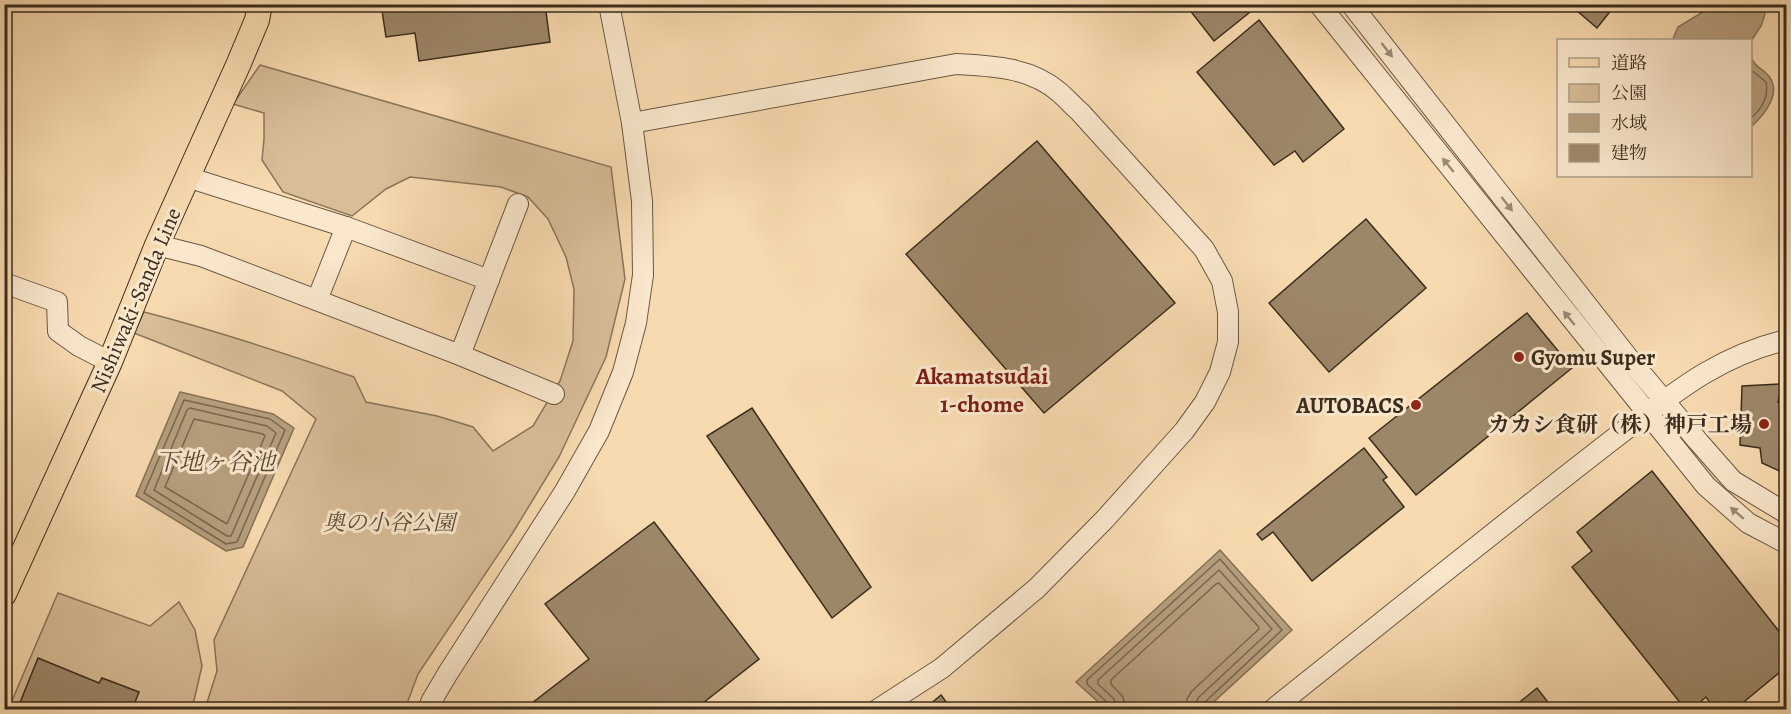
<svg xmlns="http://www.w3.org/2000/svg" width="1791" height="714" viewBox="0 0 1791 714" font-family="Alegreya,'Noto Serif JP',serif">
<style>
.green{fill:#d8bd97;stroke:#89755a;stroke-width:1.5}
.water{fill:#b79f7e;stroke:#857157;stroke-width:1.5}
.lines{fill:none;stroke-linecap:round;stroke-linejoin:round}
.shore{stroke:#78664e;stroke-width:1.5}
.building{fill:#9d8769;stroke:#3a2d1d;stroke-width:1.5}
.minor-casing{stroke:#6a5842;stroke-width:22}
.major-casing{stroke:#3a2d1d;stroke-width:26}
.minor{stroke:#fae7cc;stroke-width:20}
.major{stroke:#f8dab0;stroke-width:24}
.oneway{fill:#9a8a74}
.poi-dot{fill:#8f2418;stroke:#fae7cc;stroke-width:2}
.labels{text-anchor:middle;stroke-width:6;stroke-linejoin:round;paint-order:stroke}
.street-label{font-size:22px;fill:#3a2d1d;stroke:#fae7cc}
.poi-label{font-size:22px;font-weight:bold;fill:#3a2d1d;stroke:#fae7cc;text-anchor:end}
.park-label{font-size:22px;font-style:italic;fill:#5a4a35;stroke:#fae7cc}
.neighbourhood-label{font-size:24px;font-weight:bold;fill:#7a1f14;stroke:#fae7cc}
.water-label{font-size:24px;font-style:italic;fill:#594a35;stroke:#fae7cc}
</style>
<rect width="100%" height="100%" fill="#f8dab0"/>
<filter id="stains"><feTurbulence type="fractalNoise" baseFrequency=".00333" numOctaves="4"/><feColorMatrix values="0 0 0 0 .2 0 0 0 0 .09 0 0 0 0 .02 0 0 0 .5 -.17"/></filter>
<radialGradient id="worn" r=".72"><stop offset=".6" stop-color="#630" stop-opacity="0"/><stop offset="1" stop-color="#630" stop-opacity=".3"/></radialGradient>
<!-- green -->
<g class="green">
<path d="M260,65L611,167L625,279L606,357L559,457L512,534L418,674L405,709H205L217,671L214,640L316,419L282,391L134,333L144,312C215,330 284,353 354,377L366,402L437,416L473,427L493,451L533,426L560,381L573,341L574,289L566,257L548,219L528,197L501,187L410,177L386,189L352,216L283,192L262,160L264,139V113L233,104Z"/>
<path d="M58,593L150,626L179,602L195,630L202,666L192,709L8,710Z"/>
</g>
<!-- water -->
<g class="water">
<path d="M1716,4L1763,5L1765,14L1761,26L1751,41L1674,40L1673,39L1678,27Z"/>
<path d="M1751,57C1754,66 1761,68 1767,74C1784,92 1764,115 1751,127Z"/>
<path d="M180,392L273,414L294,428L243,547L226,551L136,496Z"/>
<path d="M1220,550L1292,630L1206,709H1106L1076,682Z"/>
</g>
<g class="lines">
<!-- shore -->
<g class="shore">
<path d="M1750,69L1766,82C1769,97 1762,109 1750,119"/>
<path d="M184,400L270,419L285,430L237,542L226,544L144,493Z"/>
<path d="M190,408L267,426L276,433L231,536H227L154,490L187,410Z"/>
<path d="M194,419L263,434L265,436L227,524L165,487Z"/>
<path d="M1109,710L1108,703L1087,684V680L1220,559L1282,630L1204,703L1202,710"/>
<path d="M1117,710L1114,699L1098,684V680L1219,570L1272,629L1199,697L1196,702L1195,710"/>
<path d="M1126,710L1123,697L1111,684V680L1216,584L1219,583L1258,626L1259,629L1192,691L1187,699L1186,710"/>
</g>
</g>
<!-- building -->
<g class="building">
<path d="M381,4H545L550,42L419,61L415,33L386,37Z"/>
<path d="M1185,4H1260L1214,41Z"/>
<path d="M1569,4H1616L1597,28Z"/>
<path d="M1259,20L1344,129L1303,162L1295,151L1274,165L1197,72Z"/>
<path d="M1037,141L1175,303L1044,413L906,254Z"/>
<path d="M1366,219L1426,288L1329,372L1269,303Z"/>
<path d="M1527,313L1572,368L1416,495L1369,438Z"/>
<path d="M1782,384L1778,402L1786,403V474L1762,463L1760,448L1740,445L1742,386Z"/>
<path d="M752,408L871,587L832,618L707,436Z"/>
<path d="M1364,448L1387,477L1383,480L1404,507L1312,581L1273,532L1262,540L1257,534Z"/>
<path d="M1652,471L1786,640V667L1734,710H1715L1706,697L1691,710H1686L1572,567L1592,551L1577,532Z"/>
<path d="M654,522L759,659L694,710H523L589,659L545,604Z"/>
<path d="M38,658L99,683L102,678L139,692L132,710H17Z"/>
<path d="M1537,688L1554,710H1510Z"/>
<path d="M941,695L952,710H923Z"/>
</g>
<g class="lines">
<defs>
<g id="minor">
<path d="M1319,4L1706,486L1748,523L1786,543"/>
<path d="M1351,4L1630,360L1697,440L1733,481L1786,513"/>
<path d="M632,123L956,64C992,66 1030,67 1059,92C1066,98 1073,106 1080,112L1204,249L1222,281L1228,312V342L1220,372L1205,402L1184,431L1105,519L1037,588L942,668L877,710"/>
<path d="M187,177L346,227L489,280"/>
<path d="M157,245L201,256L460,355L554,394"/>
<path d="M4,283L57,302L58,331L79,346L110,362"/>
<path d="M317,300L346,227"/>
<path d="M460,355L518,204"/>
<path d="M428,710L432,700L448,673L565,491L599,431L623,372L636,323L643,275L642,201L632,123L609,4"/>
<path d="M1272,710C1358,641 1443,573 1529,505C1562,479 1595,453 1629,427C1680,388 1722,355 1786,340"/>
</g>
<path id="major" d="M4,594L110,362L157,245L239,63L257,20L260,4"/>
</defs>
<!-- minor casing -->
<use href="#minor" class="minor-casing"/>
<!-- major casing -->
<use href="#major" class="major-casing"/>
<!-- minor -->
<use href="#minor" class="minor"/>
<!-- major -->
<use href="#major" class="major"/>
</g>
<!-- one-way arrows -->
<defs><path id="oneway-solid" d="M-6-.8H1V-3.2L6.5 0L1 3.2V.8H-6Z" transform="scale(1.5)"/></defs>
<g class="oneway">
<use href="#oneway-solid" transform="translate(1387 50) rotate(52)"/>
<use href="#oneway-solid" transform="translate(1448 165) rotate(-129)"/>
<use href="#oneway-solid" transform="translate(1507 204) rotate(52)"/>
<use href="#oneway-solid" transform="translate(1569 318) rotate(-129)"/>
<use href="#oneway-solid" transform="translate(1737 513) rotate(-139)"/>
</g>
<!-- markers -->
<g class="poi-dot">
<circle cx="1519" cy="357" r="6"/>
<circle cx="1416" cy="405" r="6"/>
<circle cx="1764" cy="424" r="6"/>
</g>
<g class="labels">
<!-- street labels -->
<g class="street-label">
<text transform="translate(135 300) rotate(-67)" y="8">Nishiwaki-Sanda Line</text>
</g>
<!-- poi labels -->
<g class="poi-label">
<text x="1531" y="365" text-anchor="start">Gyomu Super</text>
<text x="1404" y="413">AUTOBACS</text>
<text x="1752" y="432">カカシ食研（株）神戸工場</text>
</g>
<!-- park labels -->
<g class="park-label">
<text x="389" y="530">奥の小谷公園</text>
</g>
<!-- neighbourhood labels -->
<g class="neighbourhood-label">
<text x="982" y="384">Akamatsudai<tspan x="982" dy="28">1-chome</tspan></text>
</g>
<!-- water labels -->
<g class="water-label">
<text x="215" y="470">下地ヶ谷池</text>
</g>
</g>
<!-- margin -->
<rect width="1791" height="714" fill="none" stroke="#f8dab0" stroke-width="24"/>
<rect x="6" y="6" width="1779" height="702" fill="none" stroke="#3a2d1d" stroke-width="3"/>
<rect x="12" y="12" width="1767" height="690" fill="none" stroke="#3a2d1d" stroke-width="1.5"/>
<!-- legend -->
<rect x="1557" y="39" width="195" height="138" fill="#fae7cc" stroke="#ad9d86" stroke-width="1.5"/>
<rect x="1569" y="58" width="30" height="9" fill="#f8dab0" stroke="#ad9d86" stroke-width="1.5"/>
<text x="1611" y="69" font-size="18" fill="#3a2d1d">道路</text>
<rect x="1569" y="84" width="30" height="18" fill="#d8bd97" stroke="#ad9d86" stroke-width="1.5"/>
<text x="1611" y="99" font-size="18" fill="#3a2d1d">公園</text>
<rect x="1569" y="114" width="30" height="18" fill="#b79f7e" stroke="#ad9d86" stroke-width="1.5"/>
<text x="1611" y="129" font-size="18" fill="#3a2d1d">水域</text>
<rect x="1569" y="144" width="30" height="18" fill="#9d8769" stroke="#ad9d86" stroke-width="1.5"/>
<text x="1611" y="159" font-size="18" fill="#3a2d1d">建物</text>
<rect width="100%" height="100%" filter="url(#stains)"/>
<rect width="100%" height="100%" fill="url(#worn)"/>
</svg>
